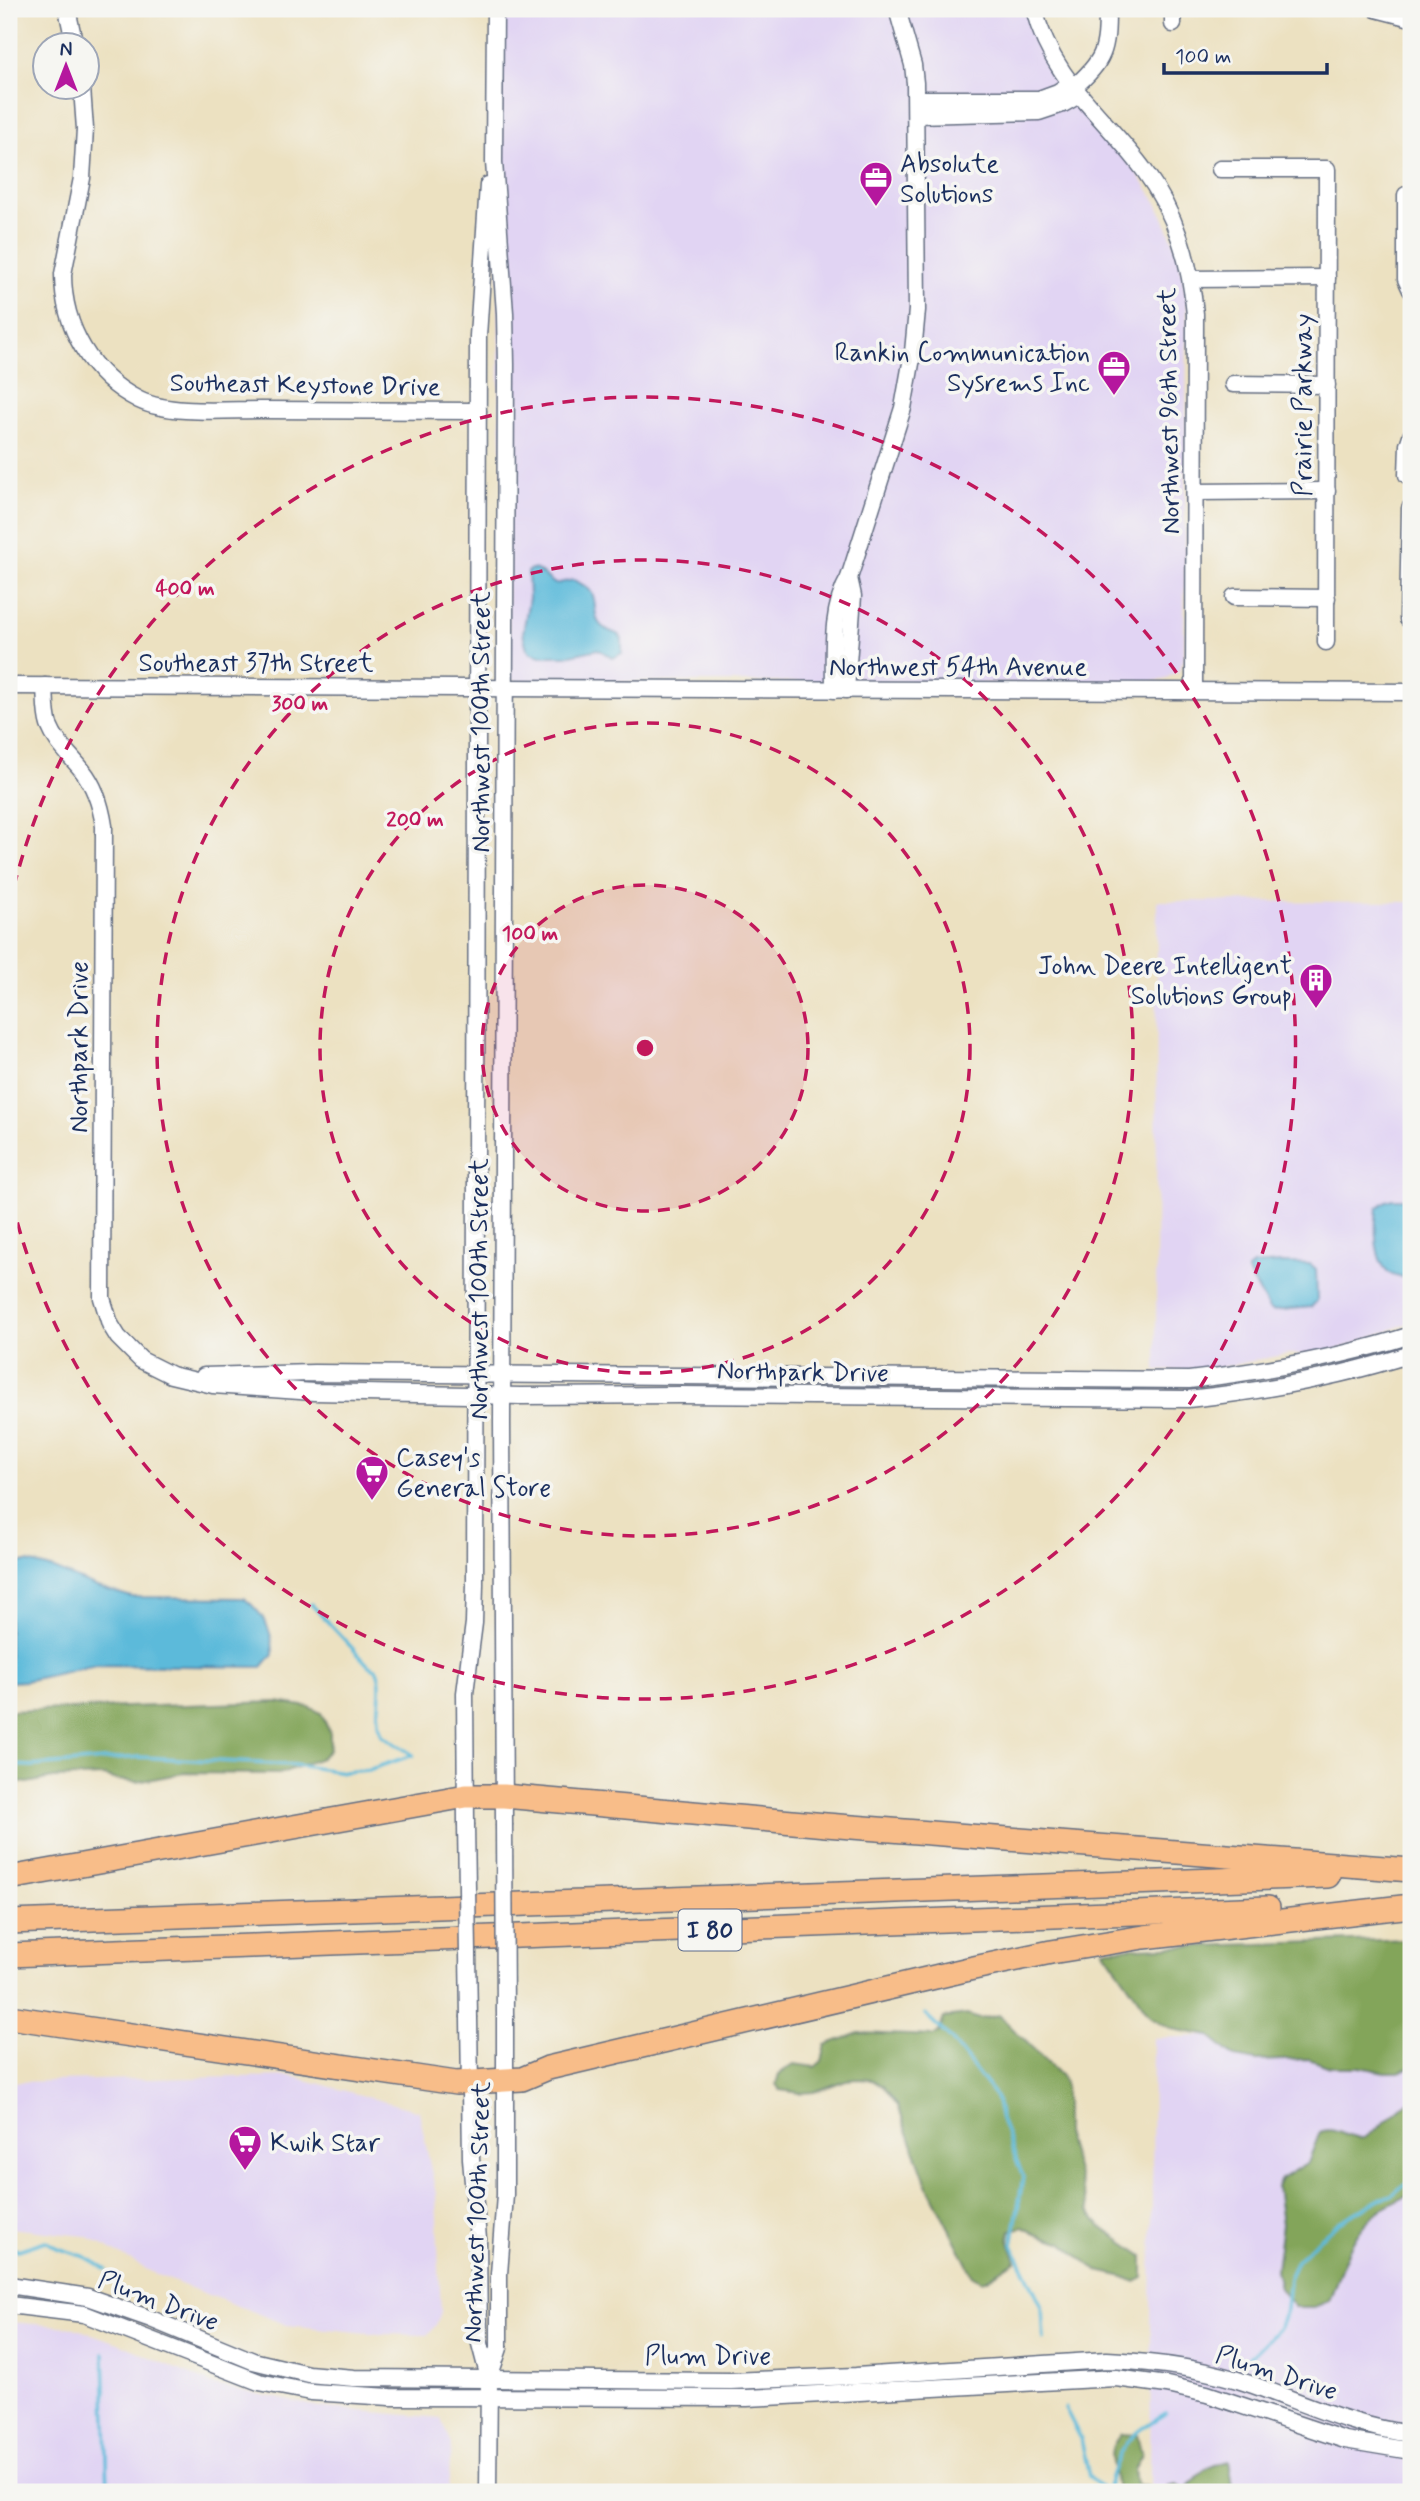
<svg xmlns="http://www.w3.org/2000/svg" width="1420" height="2501" viewBox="0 0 1420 2501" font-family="Mynerve,sans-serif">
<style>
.built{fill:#e1d4f3}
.forest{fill:#83a55a;stroke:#4f6a5c;stroke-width:2}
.water{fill:#5cbada;stroke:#3c749c;stroke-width:2}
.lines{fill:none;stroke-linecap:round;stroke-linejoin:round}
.stream{stroke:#5cbada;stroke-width:3.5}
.minor-casing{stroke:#646d81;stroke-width:19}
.highway-casing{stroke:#646d81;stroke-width:26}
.minor{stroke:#fff;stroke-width:16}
.highway{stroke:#f8bd89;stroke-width:23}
.minor-bridge-casing{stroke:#646d81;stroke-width:19;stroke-linecap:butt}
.minor-bridge{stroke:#fff;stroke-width:16}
.ring{fill:none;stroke:#c2185b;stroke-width:3.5;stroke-dasharray:12 9}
.labels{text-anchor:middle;stroke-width:7;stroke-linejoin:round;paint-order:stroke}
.shield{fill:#f6f6f2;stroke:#5d6b8a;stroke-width:2}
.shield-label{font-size:24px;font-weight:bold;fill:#1b2f5e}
.poi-label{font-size:26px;fill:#1b2f5e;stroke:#f6f6f2;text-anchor:start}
.street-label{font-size:26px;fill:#1b2f5e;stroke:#f6f6f2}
.centre{fill:#c2185b;stroke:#f6f6f2;stroke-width:3.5}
.ring-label{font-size:21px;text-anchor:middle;font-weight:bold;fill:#c2185b;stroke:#f6f6f2;stroke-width:7;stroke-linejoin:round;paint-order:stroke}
</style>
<rect width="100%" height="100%" fill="#f6f6f2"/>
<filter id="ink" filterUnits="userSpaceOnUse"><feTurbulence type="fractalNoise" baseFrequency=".0143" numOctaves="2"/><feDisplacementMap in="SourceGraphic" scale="14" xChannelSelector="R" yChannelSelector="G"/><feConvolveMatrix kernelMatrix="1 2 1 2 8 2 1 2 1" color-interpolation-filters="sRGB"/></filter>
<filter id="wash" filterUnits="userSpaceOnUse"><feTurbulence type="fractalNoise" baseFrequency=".00686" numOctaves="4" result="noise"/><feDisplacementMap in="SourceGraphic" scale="28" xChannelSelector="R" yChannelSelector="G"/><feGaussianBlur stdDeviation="1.57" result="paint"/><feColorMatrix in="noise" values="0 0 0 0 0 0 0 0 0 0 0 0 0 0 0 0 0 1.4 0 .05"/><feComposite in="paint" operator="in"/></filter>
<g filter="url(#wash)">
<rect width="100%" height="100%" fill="#ece1c1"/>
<!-- built -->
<g class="built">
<path d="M497,9H1026L1032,30L1078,106L1135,170L1157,203L1179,255L1187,302L1184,659L1179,671L1163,680L1134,684L517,681L511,679L499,390Z"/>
<path d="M1157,901L1411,902V1322L1345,1347L1319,1355L1288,1354L1213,1369L1156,1371Z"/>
<path d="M1411,2029V2492H1150L1153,2038Z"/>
<path d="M291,2076L419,2111L436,2194L438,2247L441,2312L436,2325L427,2335L378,2334L287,2325L157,2275L86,2236L9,2228V2082Z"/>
<path d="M9,2322L71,2327L121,2344L213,2385L325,2408L441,2418L451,2445L448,2492H9Z"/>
</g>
<!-- forest -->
<g class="forest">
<path d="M277,1702L309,1707L321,1713L330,1733V1742L329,1750L321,1758L279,1774L184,1773L137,1782L117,1780L104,1776L53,1778L27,1783L9,1780V1711Z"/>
<path d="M1411,1939V2067L1399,2072H1385L1359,2067H1330L1309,2059L1257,2061L1235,2057L1210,2036L1172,2029L1151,2017L1103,1949Z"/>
<path d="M967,2015L980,2019L999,2015L1061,2076L1065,2085V2133L1089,2211L1101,2227L1143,2256V2278L1135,2282L1125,2277L1098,2271L1061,2242L1036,2234L1023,2227L1011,2230L1009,2242L1016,2261L987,2279L982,2281L973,2276L928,2187L898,2106L883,2086L872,2080L857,2079L846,2080L814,2092L801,2093L780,2090L776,2084L779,2074L794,2064L815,2067L822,2061L826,2045L859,2033L933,2036L939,2032L944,2018Z"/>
<path d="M1408,2102H1411V2194C1400,2200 1386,2205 1377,2213C1350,2234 1341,2270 1329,2301L1314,2307H1294L1280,2288L1276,2270L1282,2224L1277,2187L1281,2179L1308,2162L1320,2132C1336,2125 1348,2141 1364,2138C1369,2137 1401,2108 1408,2102Z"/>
<path d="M1121,2434L1137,2435L1142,2455L1134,2469L1136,2484L1164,2492L1168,2486L1177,2484L1185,2492C1198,2472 1206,2466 1229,2461L1234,2492H1116C1118,2467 1101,2457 1121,2434Z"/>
</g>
<!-- water -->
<g class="water">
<path d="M531,569L537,570L555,584L573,580C605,593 589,606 599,623C604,631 612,631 619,635L622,639V653L613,658L598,649L566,656H540L531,653L527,649L523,633L529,598L528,571Z"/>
<path d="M1392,1199H1411V1276C1373,1285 1374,1233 1377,1208L1386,1201Z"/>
<path d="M1282,1263L1310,1264L1316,1269L1317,1301L1311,1307L1272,1311L1269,1309L1247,1270L1253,1265Z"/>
<path d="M9,1562H28L54,1569L97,1587L132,1597L244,1598C263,1613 273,1630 273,1654L262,1667L96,1665L25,1681L9,1682Z"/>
</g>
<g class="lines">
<!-- stream -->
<g class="stream">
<path d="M311,1604L369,1666L376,1669C386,1688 373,1713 382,1735L413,1755"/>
<path d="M9,1765L32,1766L139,1757L294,1765L344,1772L368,1770L413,1755"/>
<path d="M925,2014L951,2039L996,2097L1001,2119L1023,2177L1012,2245L1042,2306L1044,2340"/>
<path d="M9,2247L18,2250L46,2241L57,2248L86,2257L106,2269"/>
<path d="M104,2354L108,2492"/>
<path d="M1243,2364L1280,2327L1286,2309L1289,2278L1297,2261L1313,2244L1339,2222L1382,2198L1392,2195L1411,2179"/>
<path d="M1065,2408L1081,2439L1089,2477L1107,2492"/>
<path d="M1106,2492C1122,2444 1122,2439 1166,2413"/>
</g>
</g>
</g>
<g filter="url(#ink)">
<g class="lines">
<defs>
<g id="minor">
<path d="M67,9L75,46"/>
<path d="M495,9L494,162L505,313L506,365L502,1423L504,1824"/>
<path d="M1034,9C1052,81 1103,114 1144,170C1176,214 1190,260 1195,314L1194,691"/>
<path d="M1376,9L1411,18"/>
<path d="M1173,24V9"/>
<path d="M82,88L85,129L82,178L63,274C63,327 91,376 139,400C170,415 225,410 260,410C333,411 406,411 478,411"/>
<path d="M1073,88C1105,60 1107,50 1107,9"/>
<path d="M916,99H1039L1058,92L1070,84"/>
<path d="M916,115L1039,112L1063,104L1079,95"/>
<path d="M1220,169H1327L1326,642"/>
<path d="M1406,195V279L1411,290"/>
<path d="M1191,279L1327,278"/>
<path d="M1233,384L1327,385"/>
<path d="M1407,475L1408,445L1411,436"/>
<path d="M1195,492L1327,491"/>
<path d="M1234,597L1327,598"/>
<path d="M1408,619L1410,508"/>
<path d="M9,686L1411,692"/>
<path d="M45,686C46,699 45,712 49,725C56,743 70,755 82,770C95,786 101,806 104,826L102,1298L110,1324L118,1337L141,1360L171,1375L213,1385L314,1392L520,1396L680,1395L1188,1399C1263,1391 1340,1377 1411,1354"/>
<path d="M834,690C834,653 830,610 849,578L903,408L913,352L917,310L915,83L913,65L897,9"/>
<path d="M846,690L853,596L849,578"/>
<path d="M204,1376L314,1373L1189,1380C1264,1371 1340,1358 1411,1335"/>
<path d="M466,1824L465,1693L474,1623L475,1584L478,336L488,185"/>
<path d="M469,2018L471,2159L478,2239L479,2340L489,2378L488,2492"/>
<path d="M9,2285L88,2297L151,2319L253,2361L308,2374L354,2378L731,2381L856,2376L1107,2360C1156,2362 1207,2369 1253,2385C1306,2404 1355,2427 1411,2434"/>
<path d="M9,2305L84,2314L259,2382L311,2392L390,2397L747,2398L1116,2378L1167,2385L1207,2394L1345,2440L1411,2451"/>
<path d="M489,2378L499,2348V2274L505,2195V2018"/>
</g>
<g id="highway">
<path d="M9,1878L466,1796H504L826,1825L1411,1870"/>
<path d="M9,1922L1328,1876"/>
<path d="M9,1955L1268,1908"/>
<path d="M9,2017L456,2083L522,2079L548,2068L969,1969L1051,1952L1144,1937L1411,1906"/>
</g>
</defs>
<!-- minor casing -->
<use href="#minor" class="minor-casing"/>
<!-- highway casing -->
<use href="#highway" class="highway-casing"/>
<!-- minor -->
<use href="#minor" class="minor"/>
<!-- highway -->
<use href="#highway" class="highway"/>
<defs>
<g id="minor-bridge">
<path d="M466,1824L469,2018"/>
<path d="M504,1824L505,2018"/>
</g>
</defs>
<!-- minor-bridge casing -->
<use href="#minor-bridge" class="minor-bridge-casing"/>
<!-- minor-bridge -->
<use href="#minor-bridge" class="minor-bridge"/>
</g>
</g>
<!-- distance rings -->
<circle cx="645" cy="1048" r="163" fill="#c2185b" fill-opacity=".12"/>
<g class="ring">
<circle cx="645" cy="1048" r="163"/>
<circle cx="645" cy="1048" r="325"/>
<circle cx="645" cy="1048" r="488"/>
<path d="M9 907A651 651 0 1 1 9 1189"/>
</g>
<!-- icons -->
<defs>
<symbol id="office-pin" viewBox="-11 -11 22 30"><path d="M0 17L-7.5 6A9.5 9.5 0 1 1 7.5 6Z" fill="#b5179e" stroke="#f6f6f2"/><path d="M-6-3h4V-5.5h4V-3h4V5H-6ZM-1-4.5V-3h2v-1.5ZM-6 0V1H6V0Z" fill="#fff"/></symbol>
<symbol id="building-pin" viewBox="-11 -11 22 30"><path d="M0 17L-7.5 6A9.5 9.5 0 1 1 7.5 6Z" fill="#b5179e" stroke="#f6f6f2"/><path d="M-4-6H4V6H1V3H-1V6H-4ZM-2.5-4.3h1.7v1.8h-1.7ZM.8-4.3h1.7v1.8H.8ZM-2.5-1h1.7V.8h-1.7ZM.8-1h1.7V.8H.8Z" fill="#fff"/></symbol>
<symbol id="supermarket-pin" viewBox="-11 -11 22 30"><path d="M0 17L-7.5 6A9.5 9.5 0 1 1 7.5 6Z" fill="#b5179e" stroke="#f6f6f2"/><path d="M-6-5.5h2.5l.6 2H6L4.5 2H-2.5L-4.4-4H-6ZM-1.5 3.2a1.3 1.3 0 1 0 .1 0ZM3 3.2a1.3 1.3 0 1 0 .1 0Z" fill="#fff"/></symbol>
</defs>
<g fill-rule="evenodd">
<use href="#office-pin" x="857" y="159" width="38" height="52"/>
<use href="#office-pin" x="1095" y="348" width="38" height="52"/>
<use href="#building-pin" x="1297" y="961" width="38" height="52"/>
<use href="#supermarket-pin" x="353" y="1453" width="38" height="52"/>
<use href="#supermarket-pin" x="226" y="2123" width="38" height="52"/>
</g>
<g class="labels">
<!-- shield labels -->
<rect class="shield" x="678.5" y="1909.5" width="63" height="41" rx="5"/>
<g class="shield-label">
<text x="710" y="1938">I 80</text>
</g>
<!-- poi labels -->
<g class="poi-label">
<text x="900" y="172">Absolute<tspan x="900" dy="30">Solutions</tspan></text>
<text x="1090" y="361" text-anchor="end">Rankin Communication<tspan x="1090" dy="30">Sysrems Inc</tspan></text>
<text x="1292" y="974" text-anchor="end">John Deere Intelligent<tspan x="1292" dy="30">Solutions Group</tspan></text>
<text x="396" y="1466">Casey's<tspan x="396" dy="30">General Store</tspan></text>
<text x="270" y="2151">Kwik Star</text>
</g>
<!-- street labels -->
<g class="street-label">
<text transform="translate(305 384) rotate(1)" y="9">Southeast Keystone Drive</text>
<text transform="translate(1302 405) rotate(-90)" y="9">Prairie Parkway</text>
<text transform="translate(1168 411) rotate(-91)" y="9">Northwest 96th Street</text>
<text x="256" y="671">Southeast 37th Street</text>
<text x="958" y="675">Northwest 54th Avenue</text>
<text transform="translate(480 722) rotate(-90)" y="9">Northwest 100th Street</text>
<text transform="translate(78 1047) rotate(-90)" y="9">Northpark Drive</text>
<text transform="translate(478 1289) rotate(-90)" y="9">Northwest 100th Street</text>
<text transform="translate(803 1371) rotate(1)" y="9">Northpark Drive</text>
<text transform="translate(476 2212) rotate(-88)" y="9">Northwest 100th Street</text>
<text transform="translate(159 2300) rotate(21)" y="9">Plum Drive</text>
<text x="708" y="2364">Plum Drive</text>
<text transform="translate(1277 2372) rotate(18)" y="9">Plum Drive</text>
</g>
</g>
<circle cx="645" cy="1048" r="10" class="centre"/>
<g class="ring-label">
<text x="185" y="595">400 m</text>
<text x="300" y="710">300 m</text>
<text x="415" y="826">200 m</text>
<text x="530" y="940">100 m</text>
</g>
<!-- margin -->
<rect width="1420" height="2501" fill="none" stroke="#f6f6f2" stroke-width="35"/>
<!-- north arrow -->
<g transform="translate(66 66)"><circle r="33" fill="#f6f6f2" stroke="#9ea6b7" stroke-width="2"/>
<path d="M0-5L12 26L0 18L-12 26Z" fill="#b5179e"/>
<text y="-10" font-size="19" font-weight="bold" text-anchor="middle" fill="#1b2f5e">N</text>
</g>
<!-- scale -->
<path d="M1164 63v10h163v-10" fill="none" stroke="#1b2f5e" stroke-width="3.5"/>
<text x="1175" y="63" font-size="21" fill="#1b2f5e" stroke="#f6f6f2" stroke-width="5" paint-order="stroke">100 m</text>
</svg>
